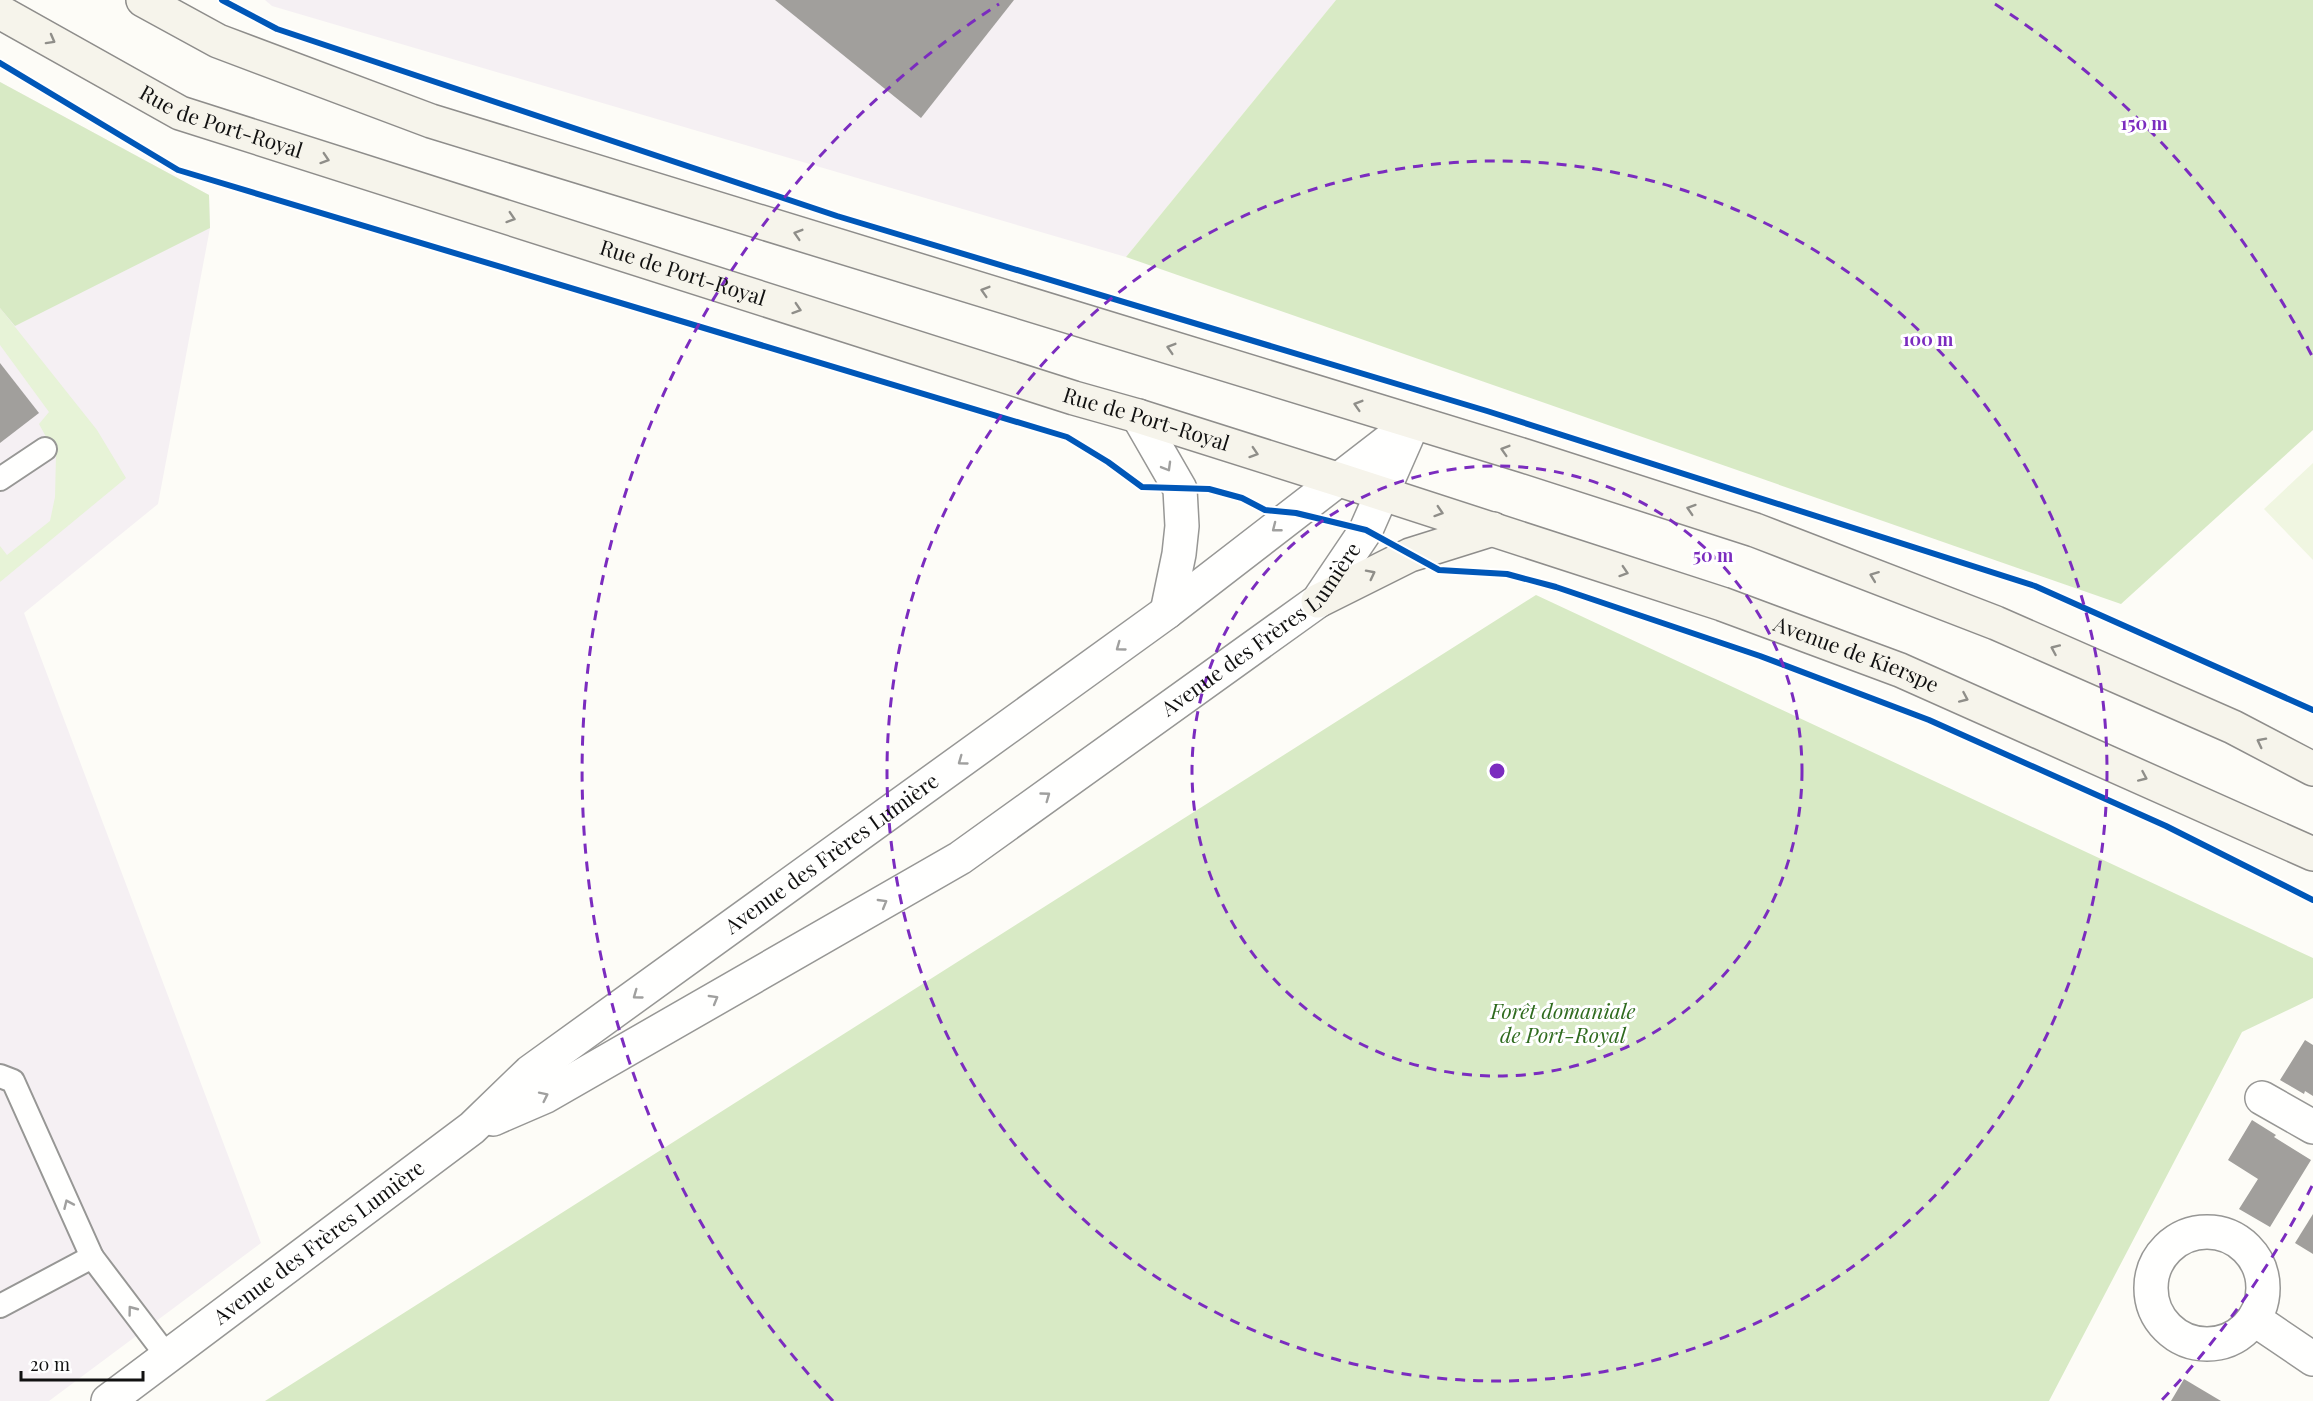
<svg xmlns="http://www.w3.org/2000/svg" width="2313" height="1401" viewBox="0 0 2313 1401" font-family="'Playfair Display',serif">
<style>
.industrial{fill:#f5f0f3}
.green{fill:#e7f3d7}
.forest{fill:#d8eac5}
.pitch{fill:#f0f6e1}
.building{fill:#a19f9c}
.lines{fill:none;stroke-linecap:round;stroke-linejoin:round}
.service-casing{stroke:#979795;stroke-width:26}
.minor-casing{stroke:#979795;stroke-width:36}
.tertiary-casing{stroke:#979795;stroke-width:36}
.secondary-casing{stroke:#8e8d8b;stroke-width:36}
.service{stroke:#fffffe;stroke-width:22}
.minor{stroke:#fffffe;stroke-width:33}
.tertiary{stroke:#fffffe;stroke-width:33}
.secondary{stroke:#f6f4eb;stroke-width:33}
.cycleway-casing{stroke:#fff;stroke-width:10}
.cycleway{stroke:#0057b8;stroke-width:6}
.oneway{stroke:#8f8e89}
.oneway2{stroke:#a0a09f}
.ring{fill:none;stroke:#7b2cbf;stroke-width:3;stroke-dasharray:10 8}
.labels{text-anchor:middle;stroke-width:6;stroke-linejoin:round;paint-order:stroke}
.street-label{font-size:21px;fill:#111;stroke:#fff}
.park-label{font-size:21px;font-style:italic;fill:#2f6b1f;stroke:#fff}
.centre{fill:#7b2cbf;stroke:#fff;stroke-width:3}
.ring-label{font-size:18px;text-anchor:middle;font-weight:bold;fill:#7b2cbf;stroke:#fff;stroke-width:6;stroke-linejoin:round;paint-order:stroke}
</style>
<rect width="100%" height="100%" fill="#fdfcf7"/>
<!-- industrial -->
<g class="industrial">
<path d="M265,0H1336L1126,257L272,6Z"/>
<path d="M0,82L209,195L210,228L158,504L24,613L261,1243L49,1401H0Z"/>
</g>
<!-- green -->
<path class="green" d="M0,308L97,430L126,478L0,582V546L7,555L50,521L55,497L56,455L39,424L49,412L0,345Z"/>
<!-- forest -->
<g class="forest">
<path d="M1336,0H2313V430L2121,604L1126,257Z"/>
<path d="M0,82L209,195L210,228L15,326L0,308Z"/>
<path d="M1536,595L2313,958V998L2242,1032L2049,1401H265Z"/>
</g>
<!-- pitch -->
<path class="pitch" d="M2313,463V560L2264,509Z"/>
<!-- building -->
<g class="building">
<path d="M775,0H1014L921,118Z"/>
<path d="M0,363L39,413L0,443Z"/>
<path d="M2305,1040L2313,1045V1096L2305,1091L2304,1094L2280,1080Z"/>
<path d="M2252,1120L2276,1135L2274,1137L2311,1160L2270,1227L2239,1209L2258,1179L2228,1160Z"/>
<path d="M2313,1214V1254L2295,1243Z"/>
<path d="M2184,1379L2221,1401H2171Z"/>
</g>
<g class="lines">
<defs>
<g id="service">
<path d="M0,479L45,449"/>
<path d="M0,1076L13,1081L92,1257"/>
<path d="M0,1306L92,1257L167,1356"/>
</g>
<g id="minor">
<path d="M2262,1098L2313,1127"/>
<circle cx="2207" cy="1288" r="56"/>
<path d="M2254,1319L2313,1359"/>
</g>
<g id="tertiary">
<path d="M1138,416L1180,489L1182,526L1179,554L1167,612"/>
<path id="s1" d="M493,1119L546,1096L960,858L1318,601L1366,530L1413,423"/>
<path id="s2" d="M108,1401L472,1128L530,1072L1167,612L1413,422"/>
</g>
<g id="secondary">
<path d="M143,0L218,41L431,121L1525,456L1755,530L1996,623L2233,727L2313,769"/>
<path id="s3" d="M0,12L180,113L1074,398L1138,416L1340,480L1722,604L1900,670L2313,854"/>
<path d="M1318,601L1410,555L1493,529"/>
</g>
</defs>
<!-- service casing -->
<use href="#service" class="service-casing"/>
<!-- minor casing -->
<use href="#minor" class="minor-casing"/>
<!-- tertiary casing -->
<use href="#tertiary" class="tertiary-casing"/>
<!-- secondary casing -->
<use href="#secondary" class="secondary-casing"/>
<!-- service -->
<use href="#service" class="service"/>
<!-- minor -->
<use href="#minor" class="minor"/>
<!-- tertiary -->
<use href="#tertiary" class="tertiary"/>
<!-- secondary -->
<use href="#secondary" class="secondary"/>
<defs>
<g id="cycleway">
<path d="M222,0L277,29L837,216L1487,411L2035,586L2313,710"/>
<path d="M0,63L178,170L1067,437L1108,462L1142,487L1209,489L1242,498L1265,510L1296,513L1366,530L1439,570L1507,574L1556,587L1760,656L1929,720L2166,826L2313,900"/>
</g>
</defs>
<!-- cycleway casing -->
<use href="#cycleway" class="cycleway-casing"/>
<!-- cycleway -->
<use href="#cycleway" class="cycleway"/>
</g>
<!-- one-way arrows -->
<defs><path id="oneway-chevron" d="M-2-3.5L2.5 0L-2 3.5" fill="none" stroke-width="1.6" stroke-linecap="round" stroke-linejoin="round" transform="scale(1.5)"/></defs>
<g class="oneway">
<use href="#oneway-chevron" transform="translate(51 40) rotate(29)"/>
<use href="#oneway-chevron" transform="translate(325 159) rotate(18)"/>
<use href="#oneway-chevron" transform="translate(511 218) rotate(18)"/>
<use href="#oneway-chevron" transform="translate(798 234) rotate(-163)"/>
<use href="#oneway-chevron" transform="translate(985 291) rotate(-163)"/>
<use href="#oneway-chevron" transform="translate(797 309) rotate(18)"/>
<use href="#oneway-chevron" transform="translate(1171 348) rotate(-163)"/>
<use href="#oneway-chevron" transform="translate(1358 405) rotate(-163)"/>
<use href="#oneway-chevron" transform="translate(1505 450) rotate(-163)"/>
<use href="#oneway-chevron" transform="translate(1254 453) rotate(18)"/>
<use href="#oneway-chevron" transform="translate(1691 509) rotate(-162)"/>
<use href="#oneway-chevron" transform="translate(1439 512) rotate(18)"/>
<use href="#oneway-chevron" transform="translate(1624 572) rotate(18)"/>
<use href="#oneway-chevron" transform="translate(1371 574) rotate(-27)"/>
<use href="#oneway-chevron" transform="translate(1874 576) rotate(-159)"/>
<use href="#oneway-chevron" transform="translate(2055 649) rotate(-156)"/>
<use href="#oneway-chevron" transform="translate(1964 698) rotate(24)"/>
<use href="#oneway-chevron" transform="translate(2261 742) rotate(-153)"/>
<use href="#oneway-chevron" transform="translate(2143 777) rotate(24)"/>
</g>
<g class="oneway2">
<use href="#oneway-chevron" transform="translate(1167 467) rotate(60)"/>
<use href="#oneway-chevron" transform="translate(1276 528) rotate(142)"/>
<use href="#oneway-chevron" transform="translate(1120 647) rotate(144)"/>
<use href="#oneway-chevron" transform="translate(962 761) rotate(144)"/>
<use href="#oneway-chevron" transform="translate(1046 796) rotate(-36)"/>
<use href="#oneway-chevron" transform="translate(883 903) rotate(-30)"/>
<use href="#oneway-chevron" transform="translate(637 995) rotate(144)"/>
<use href="#oneway-chevron" transform="translate(714 999) rotate(-30)"/>
<use href="#oneway-chevron" transform="translate(544 1096) rotate(-26)"/>
<use href="#oneway-chevron" transform="translate(68 1204) rotate(-114)"/>
<use href="#oneway-chevron" transform="translate(132 1310) rotate(-127)"/>
</g>
<!-- distance rings -->
<g class="ring">
<circle cx="1497" cy="771" r="305"/>
<circle cx="1497" cy="771" r="610"/>
<path d="M2312 1186A915 915 0 0 1 2161 1401M833 1401A915 915 0 0 1 999 4M1995 4A915 915 0 0 1 2312 356"/>
</g>
<g class="labels">
<!-- street labels -->
<g class="street-label">
<text dy="7" stroke="none"><textPath href="#s3" startOffset="248">Rue de Port-Royal</textPath></text>
<text dy="7" stroke="none"><textPath href="#s3" startOffset="734">Rue de Port-Royal</textPath></text>
<text dy="7" stroke="none"><textPath href="#s3" startOffset="1220">Rue de Port-Royal</textPath></text>
<text dy="7" stroke="none"><textPath href="#s1" startOffset="915">Avenue des Frères Lumière</textPath></text>
<text dy="7" stroke="none"><textPath href="#s3" startOffset="1968">Avenue de Kierspe</textPath></text>
<text dy="7" stroke="none"><textPath href="#s2" startOffset="908">Avenue des Frères Lumière</textPath></text>
<text dy="7" stroke="none"><textPath href="#s2" startOffset="264">Avenue des Frères Lumière</textPath></text>
</g>
<!-- park labels -->
<g class="park-label">
<text x="1563" y="1019">Forêt domaniale<tspan x="1563" dy="24">de Port-Royal</tspan></text>
</g>
</g>
<circle cx="1497" cy="771" r="9" class="centre"/>
<g class="ring-label">
<text x="2144" y="130">150 m</text>
<text x="1928" y="346">100 m</text>
<text x="1713" y="562">50 m</text>
</g>
<!-- scale -->
<path d="M21 1371v9h122v-9" fill="none" stroke="#111111" stroke-width="3"/>
<text x="30" y="1371" font-size="18" fill="#111111" stroke="#ffffff" stroke-width="4.5" paint-order="stroke">20 m</text>
</svg>
